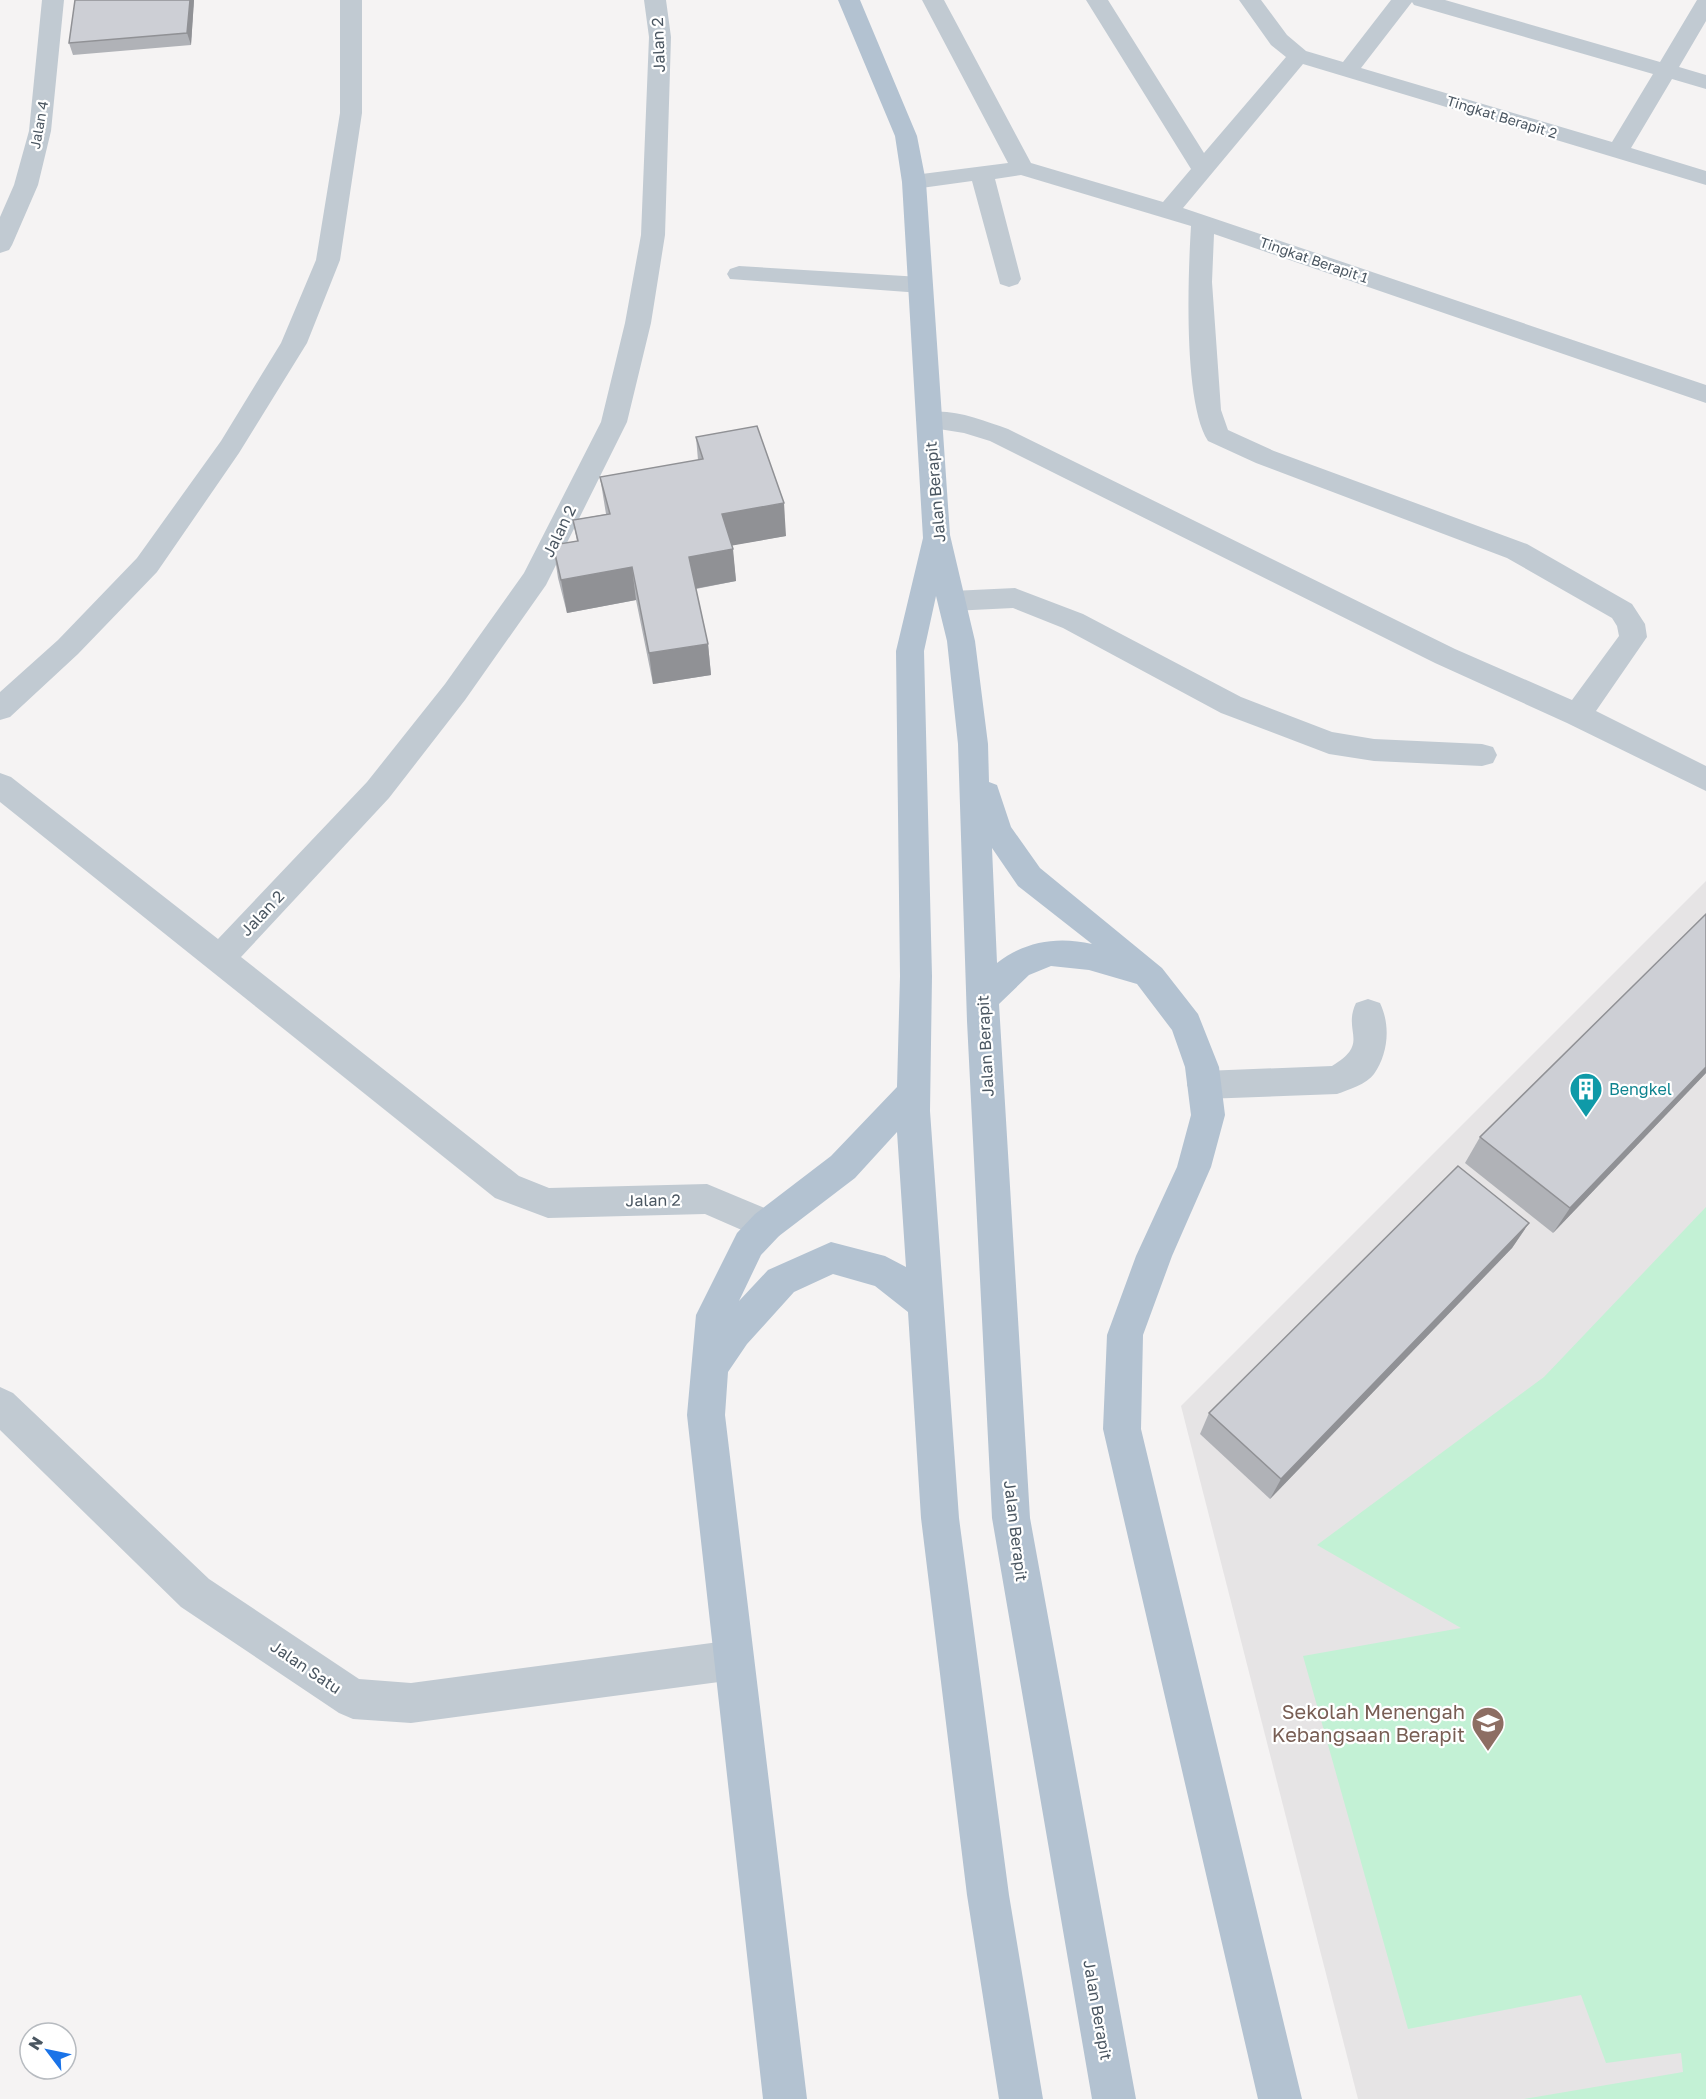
<svg xmlns="http://www.w3.org/2000/svg" width="1706" height="2099" viewBox="0 0 1706 2099" font-family="'Golos Text',sans-serif">
<style>
.education{fill:#e6e4e5}
.green{fill:#c3f1d5}
.lines{fill:none;stroke-linecap:round;stroke-linejoin:round}
.minor{fill:#c1cad2;fill-rule:evenodd}
.major{fill:#b3c2d1;fill-rule:evenodd}
.wall{fill:#b0b2b7}
.shaded-wall{fill:#909195}
.building{fill:#cdcfd5;stroke:#909195;stroke-width:1.5}
.labels{text-anchor:middle;stroke-width:4.5;stroke-linejoin:round;paint-order:stroke}
.far-street-label{font-size:14px;fill:#4a5661;stroke:#fff}
.street-label{font-size:16px;fill:#4a5661;stroke:#fff}
.culture-label{font-size:16px;fill:#0d838f;stroke:#fff;text-anchor:start}
.near-education-label{font-size:20px;fill:#785e54;stroke:#fff;text-anchor:end}
</style>
<rect width="100%" height="100%" fill="#f5f3f3"/>
<!-- education -->
<path class="education" d="M1706,881V2099H1358L1181,1406Z"/>
<!-- green -->
<path class="green" d="M1706,1207V2099H1524L1683,2072L1681,2053L1606,2063L1581,1995L1408,2029L1303,1656L1461,1628L1317,1545L1544,1377Z"/>
<g class="lines">
<!-- minor -->
<g class="minor">
<path d="M42,0H64L51,131L38,185L12,245L9,250L0,253V217L14,185L29,131Z"/>
<path d="M340,0H362V113L340,260L307,343L239,453L157,572L78,654L10,717L0,720V692L58,640L137,558L221,441L281,343L316,260L340,113Z"/>
<path d="M644,0H666L671,37L665,235L651,323L627,422L546,585L465,700L389,798L241,957L519,1176L549,1188L707,1184L779,1214L784,1225L779,1236L767,1241L705,1214L548,1218L495,1198L0,802V773L11,777L218,939L367,782L445,684L524,573L601,422L625,323L641,235L649,37Z"/>
<path d="M922,0H944L1031,163L1163,202L1191,169L1086,0H1108L1204,153L1286,57L1271,45L1239,0H1261L1287,35L1306,51L1343,62L1391,0H1445L1660,62L1697,0H1706V21L1679,67L1706,75V89L1672,79L1631,148L1706,171V185L1303,64L1183,208L1706,385V403L1214,234L1212,282L1221,410L1228,430L1274,451L1527,544L1632,604L1645,624L1647,637L1596,711L1706,766V791L1567,723L1435,663L990,441L964,433L920,426L916,420L920,414C948,406 981,420 1008,429L1455,649L1572,700L1619,636L1617,626L1612,618L1507,558L1256,463L1208,441C1183,402 1188,275 1191,226L1021,175L995,179L1021,279L1018,284L1009,287L1000,284L972,181L914,189L906,187L902,182L906,177L914,175L1008,163ZM1412,2L1414,5L1653,74L1612,142L1361,68Z"/>
<path d="M739,266L921,277L930,280L933,285L930,290L921,293L730,279L727,274L730,269Z"/>
<path d="M1015,588L1083,614L1241,697L1332,732L1374,739L1482,744L1493,747L1497,755L1493,763L1482,766L1374,761L1329,754L1221,713L1063,628L1013,608L952,611L942,608L938,601L942,594L952,591Z"/>
<path d="M1368,999L1380,1003C1391,1026 1388,1054 1374,1074C1367,1084 1348,1090 1337,1094L1204,1099L1192,1095L1187,1085L1192,1075L1204,1071L1332,1066C1371,1043 1342,1032 1356,1003Z"/>
<path d="M0,1387L13,1393L209,1579L359,1679L411,1683L734,1640L748,1646L754,1660L748,1674L734,1680L411,1723L353,1719L339,1713L181,1607L0,1430Z"/>
</g>
<!-- major -->
<path class="major" d="M838,0H860L917,136L926,182L950,535L975,641L988,744L989,782L997,785L1011,827L1040,868L1162,968L1198,1014L1219,1067L1225,1115L1211,1167L1172,1256L1143,1335L1141,1429L1302,2099H1258L1103,1429L1107,1335L1136,1256L1177,1167L1191,1115L1185,1067L1172,1030L1137,984L1089,970L1051,966L1029,975L999,1004L1030,1518L1136,2099H1092L992,1518L967,1021L958,744L947,641L936,596L924,651L932,976L930,1111L959,1518L1009,1895L1043,2099H999L967,1895L921,1518L908,1312L875,1286L833,1274L794,1292L747,1344L728,1372L725,1415L807,2099H763L687,1415L696,1315L737,1233L755,1214L831,1156L897,1087L900,976L896,651L923,538L902,182L895,136ZM992,848L1018,886L1092,944C1058,936 1025,941 997,963ZM897,1132L906,1267L885,1256L831,1242L768,1270L739,1301L761,1255L779,1236L855,1178Z"/>
</g>
<!-- wall -->
<g class="wall">
<path d="M75,0H194L191,45L73,55L69,43Z"/>
<path d="M696,437L786,536L732,545L736,581L696,589L708,644L711,675L653,684L636,600L567,613L558,578L553,545L577,541L573,520L606,514L600,477L698,460Z"/>
<path d="M1706,1073L1553,1233L1465,1163L1480,1137Z"/>
<path d="M1529,1223L1512,1248L1270,1499L1200,1434L1209,1413Z"/>
</g>
<!-- shaded-wall -->
<g class="shaded-wall">
<path d="M190,0H194L191,45L187,33Z"/>
<path d="M784,503L786,536L724,547L722,514Z"/>
<path d="M733,549L736,581L693,589L689,557Z"/>
<path d="M632,567L636,600L567,613L561,580Z"/>
<path d="M708,644L711,675L653,684L649,653Z"/>
<path d="M1706,1067V1073L1553,1233L1570,1208Z"/>
<path d="M1529,1223L1512,1248L1270,1499L1281,1479Z"/>
</g>
<!-- building -->
<g class="building">
<path d="M75,0H190L187,33L69,43Z"/>
<path d="M757,426L784,503L722,514L733,549L689,557L708,644L649,653L632,567L561,580L553,545L578,541L573,520L610,514L600,477L703,459L696,437Z"/>
<path d="M1706,914V1067L1570,1208L1480,1137Z"/>
<path d="M1458,1166L1529,1223L1281,1479L1209,1413Z"/>
</g>
<!-- icons -->
<defs>
<symbol id="building-pin" viewBox="-11 -11 22 30"><path d="M0 17L-7.5 6A9.5 9.5 0 1 1 7.5 6Z" fill="#0f9aa8" stroke="#fff"/><path d="M-4-6H4V6H1V3H-1V6H-4ZM-2.5-4.3h1.7v1.8h-1.7ZM.8-4.3h1.7v1.8H.8ZM-2.5-1h1.7V.8h-1.7ZM.8-1h1.7V.8H.8Z" fill="#fff"/></symbol>
<symbol id="school-pin" viewBox="-11 -11 22 30"><path d="M0 17L-7.5 6A9.5 9.5 0 1 1 7.5 6Z" fill="#8d6e63" stroke="#fff"/><path d="M0-5L7-2L0 1L-7-2ZM-4 1L0 2.5L4 1V4Q0 6-4 4Z" fill="#fff"/></symbol>
</defs>
<g fill-rule="evenodd">
<use href="#building-pin" x="1567" y="1070" width="38" height="52"/>
<use href="#school-pin" x="1469" y="1704" width="38" height="52"/>
</g>
<g class="labels">
<!-- far-street labels -->
<g class="far-street-label">
<text transform="translate(1502 117) rotate(17)" y="5">Tingkat Berapit 2</text>
<text transform="translate(39 125) rotate(-80)" y="5">Jalan 4</text>
<text transform="translate(1314 260) rotate(19)" y="5">Tingkat Berapit 1</text>
</g>
<!-- street labels -->
<g class="street-label">
<text transform="translate(658 45) rotate(-92)" y="6">Jalan 2</text>
<text transform="translate(935 492) rotate(-95)" y="6">Jalan Berapit</text>
<text transform="translate(559 531) rotate(-64)" y="6">Jalan 2</text>
<text transform="translate(262 913) rotate(-47)" y="6">Jalan 2</text>
<text transform="translate(985 1046) rotate(-93)" y="6">Jalan Berapit</text>
<text transform="translate(653 1200) rotate(-1)" y="6">Jalan 2</text>
<text transform="translate(1016 1531) rotate(83)" y="6">Jalan Berapit</text>
<text transform="translate(306 1667) rotate(34)" y="6">Jalan Satu</text>
<text transform="translate(1098 2010) rotate(80)" y="6">Jalan Berapit</text>
</g>
<!-- culture labels -->
<g class="culture-label">
<text x="1609" y="1095">Bengkel</text>
</g>
<!-- near-education labels -->
<g class="near-education-label">
<text x="1465" y="1719">Sekolah Menengah<tspan x="1465" dy="23">Kebangsaan Berapit</tspan></text>
</g>
</g>
<!-- north arrow -->
<g transform="translate(48 2051) rotate(302)"><circle r="28" fill="#ffffff" stroke="#b7bbc0" stroke-width="1.5"/>
<path d="M0-4.5L10 22L0 15L-10 22Z" fill="#1a73e8"/>
<text y="-9" font-size="16" font-weight="bold" text-anchor="middle" fill="#4a5661">N</text>
</g>
</svg>
